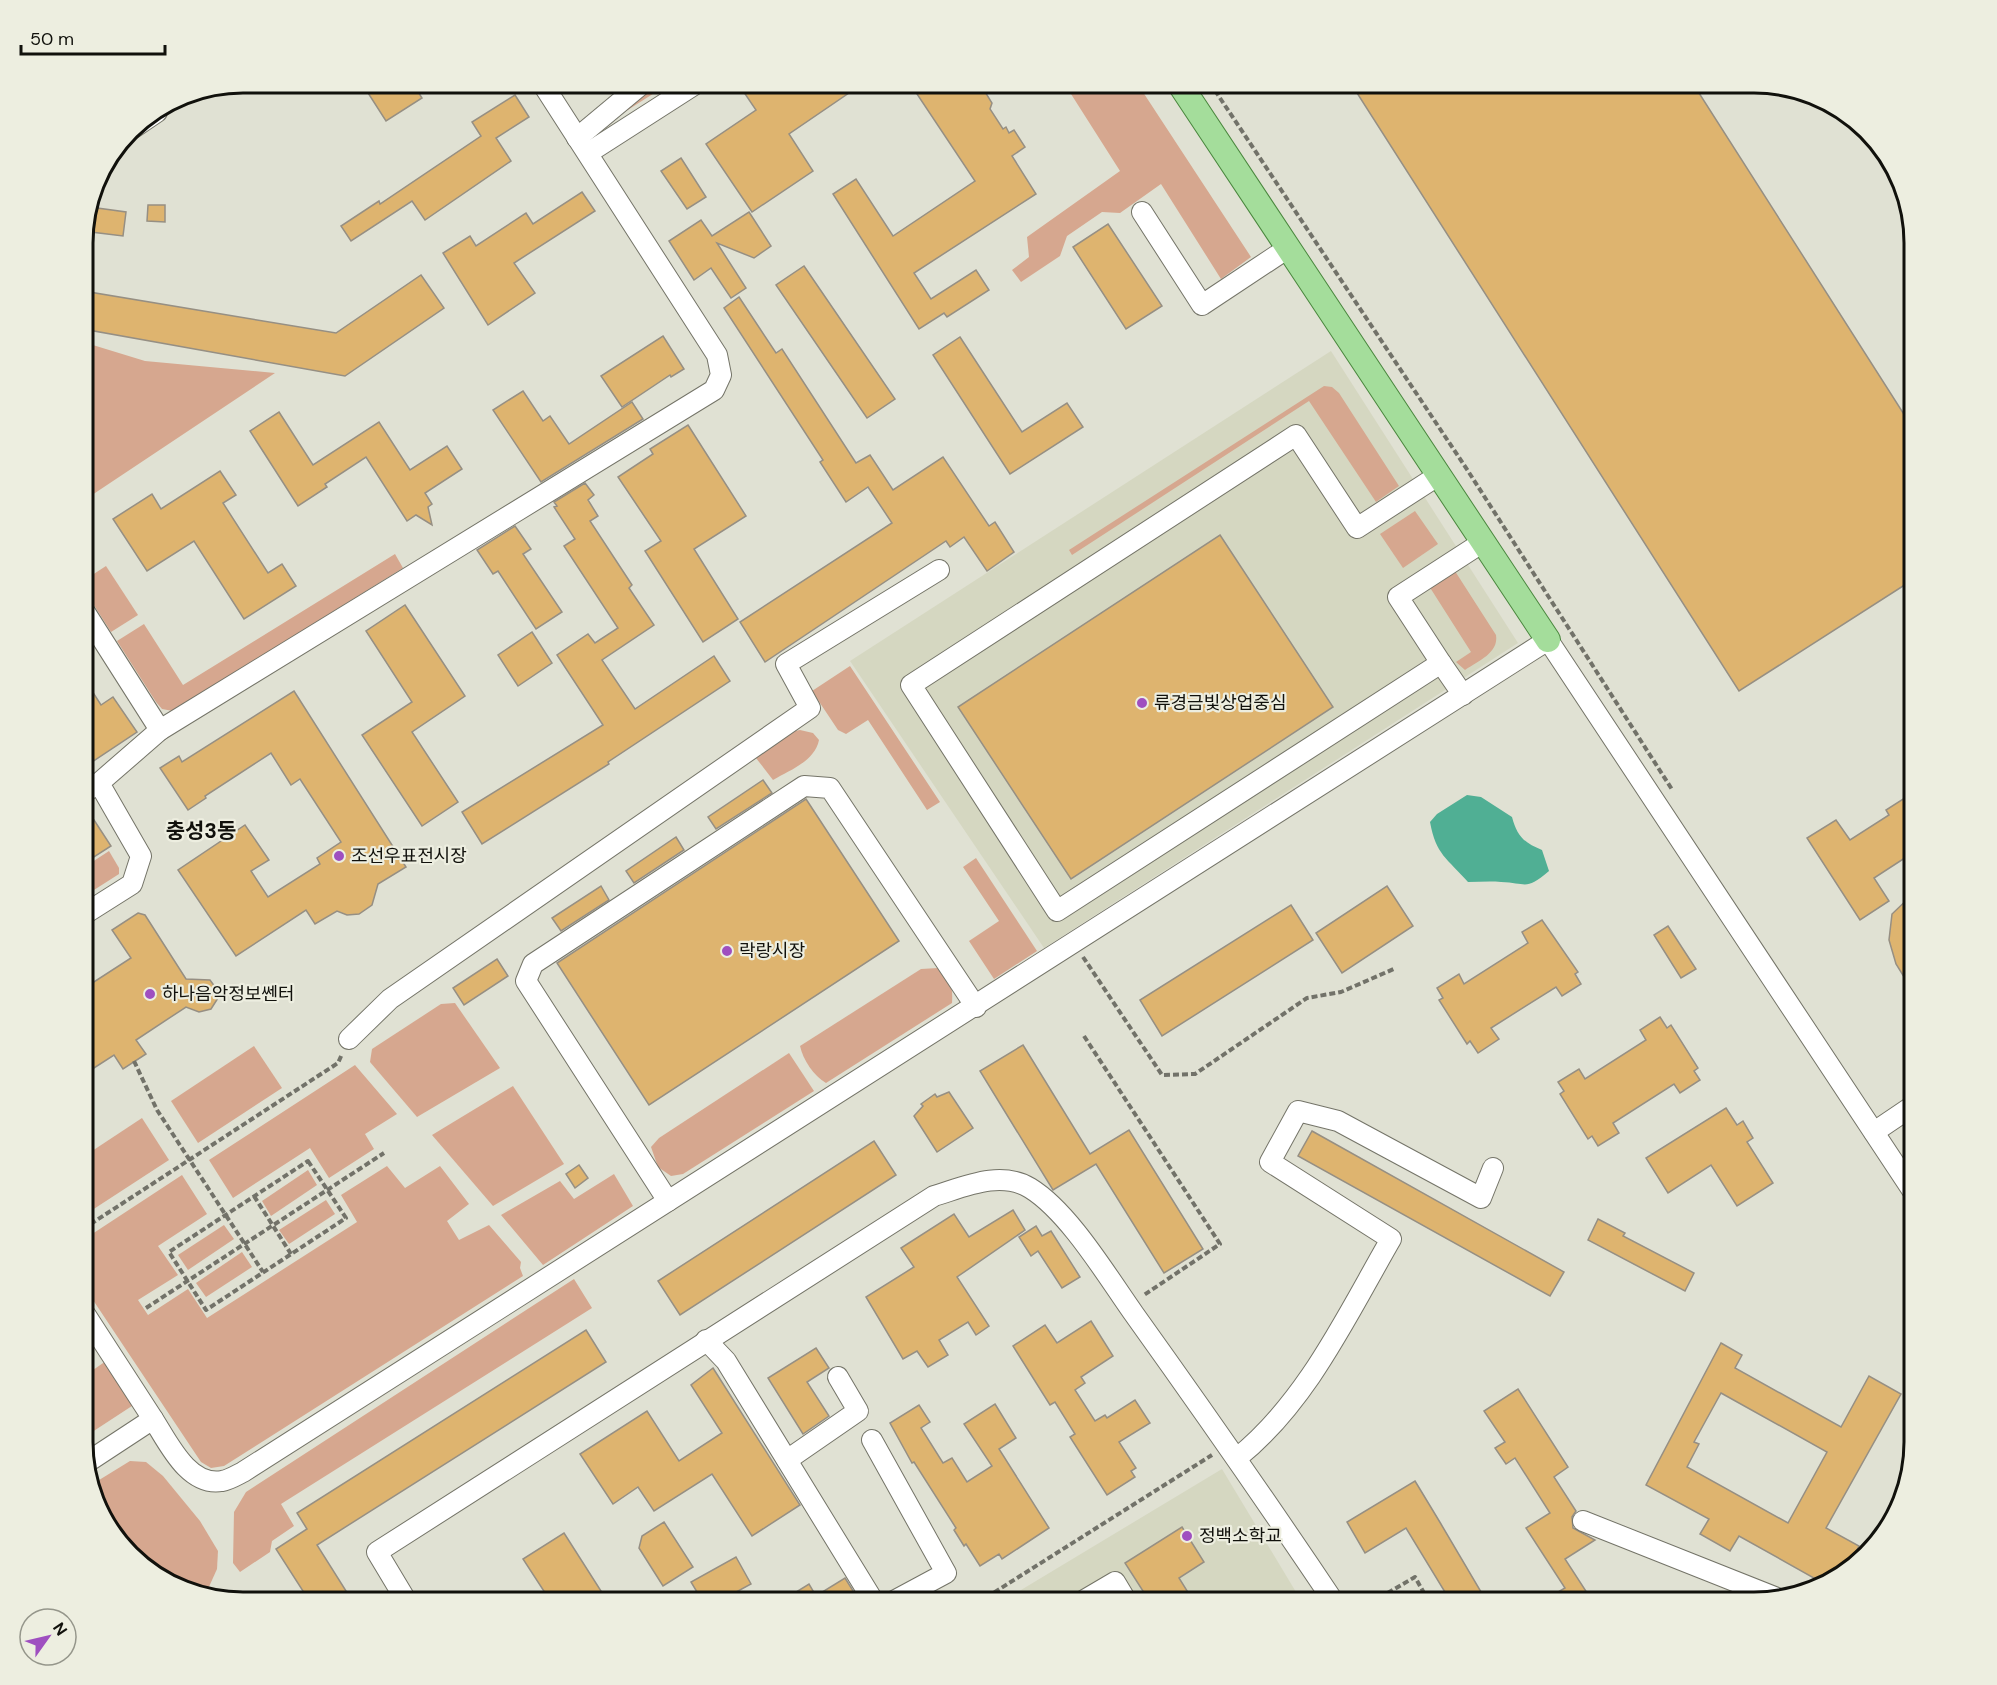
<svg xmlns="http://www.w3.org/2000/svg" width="1997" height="1685" viewBox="0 0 1997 1685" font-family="'DM Sans','Noto Sans KR',sans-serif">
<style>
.built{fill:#d5d7c1}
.green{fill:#d6a78f}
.water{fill:#50af94}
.building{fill:#deb46f;stroke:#968f83;stroke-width:1.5;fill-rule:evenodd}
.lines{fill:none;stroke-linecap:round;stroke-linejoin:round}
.minor-casing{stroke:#747468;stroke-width:22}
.major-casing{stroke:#4a873e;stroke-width:26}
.path{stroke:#727269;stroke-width:4;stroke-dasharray:6 3;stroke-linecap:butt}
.minor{stroke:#fff;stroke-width:20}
.major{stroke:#a4dd9b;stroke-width:24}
.poi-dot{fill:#9f4fc0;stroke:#edeee0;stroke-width:2}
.labels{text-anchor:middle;stroke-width:4.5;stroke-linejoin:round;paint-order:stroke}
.poi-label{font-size:18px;fill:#11110c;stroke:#edeee0;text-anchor:start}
.quarter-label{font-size:21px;font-weight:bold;fill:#11110c;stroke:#edeee0}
.rim{fill:none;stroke:#11110c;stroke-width:3}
</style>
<rect width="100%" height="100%" fill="#e0e1d3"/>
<!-- built -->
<g class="built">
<path d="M1331,351L1518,643L1044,948L850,661Z"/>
<path d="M1222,1469L1302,1602H1001Z"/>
</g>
<!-- green -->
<g class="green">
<path d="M655,83H670L612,120Z"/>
<path d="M1064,83H1137L1251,257L1221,279L1161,184L1120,213L1102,212L1067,236L1060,256L1021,282L1012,270L1029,257L1027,237L1120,171Z"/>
<path d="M83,342L145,361L275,373L83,501Z"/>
<path d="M1324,386L1332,387L1339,393L1399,486L1376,502L1309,401L1072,555L1069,550Z"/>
<path d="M1415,511L1438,544L1403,568L1380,534Z"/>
<path d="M395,554L403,568L173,711L162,709L156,702L117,641L144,624L183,685Z"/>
<path d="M106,566L138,615L111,632L83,588V581Z"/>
<path d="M1453,568L1496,635C1499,653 1478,661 1465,670L1456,662L1471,652L1429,586Z"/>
<path d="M850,666L940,802L927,810L868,720L846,734L838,730L812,691Z"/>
<path d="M800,730L813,733L819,740C815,761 790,770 773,780L756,758L755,752L785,733Z"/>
<path d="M109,851L119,868V874L83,897V868Z"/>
<path d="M976,858L1037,951L994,979L969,941L999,921L963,867Z"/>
<path d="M938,968C951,978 953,987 952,1003L826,1083C814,1076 803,1060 800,1046L921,969Z"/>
<path d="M455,1003L500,1068L417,1117L370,1062L372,1049L441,1004Z"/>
<path d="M254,1046L282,1088L198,1143L171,1101Z"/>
<path d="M789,1053L814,1091L683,1174L671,1176L658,1167L651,1147L659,1138Z"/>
<path d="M355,1065L397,1114L365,1134L374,1149L329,1178L310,1148L233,1198L209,1160Z"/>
<path d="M513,1086L564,1164L493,1206L432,1135Z"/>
<path d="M142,1118L169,1160L83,1216V1157Z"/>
<path d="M387,1166L405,1188L440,1166L469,1204L447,1221L459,1240L489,1225L521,1262L520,1268L523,1276L224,1466L211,1468L201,1462L83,1285V1240L182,1175L207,1214L158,1246L178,1275L138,1300L148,1315L188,1289L207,1318L357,1222L341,1195Z"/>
<path d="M308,1170L317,1185L271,1216L262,1201Z"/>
<path d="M614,1174L633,1206L543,1265L501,1215L560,1181L574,1199Z"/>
<path d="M326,1200L335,1214L289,1244L279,1230Z"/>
<path d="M224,1225L234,1239L188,1270L178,1255Z"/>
<path d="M242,1252L252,1267L206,1297L196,1283Z"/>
<path d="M574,1279L592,1308L281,1504L294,1526L272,1541L270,1552L240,1572L233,1563L234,1512L246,1492Z"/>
<path d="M106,1361L135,1404L83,1438V1377Z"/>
<path d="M130,1461L146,1462L163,1476L200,1521L218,1551L217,1569L208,1589L199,1594L182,1590L137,1562L99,1513L91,1485Z"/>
</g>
<!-- water -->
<path class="water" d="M1467,795L1481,797L1512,817C1517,836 1524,843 1542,850L1549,871C1525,891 1528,883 1501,882C1490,881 1479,882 1468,882C1447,858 1436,855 1430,822L1437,814Z"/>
<!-- building -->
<g class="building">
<path d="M361,82H412L422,98L386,121Z"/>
<path d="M737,82H865L789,134L813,171L752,212L706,144L756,110Z"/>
<path d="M909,82H979L992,103L990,109L1003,129L1006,127L1009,133L1014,130L1025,147L1012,156L1036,194L914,273L931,299L976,270L989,290L947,317L944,313L919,329L833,194L856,179L893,236L975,181Z"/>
<path d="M1350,82H1692L1914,430V579L1739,691Z"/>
<path d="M515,95L529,117L496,138L511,161L425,220L412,201L351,241L341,226L379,201L380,204L481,136L472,122Z"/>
<path d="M681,158L706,197L687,209L661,171Z"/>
<path d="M582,192L595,211L514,263L535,293L488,325L443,253L470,236L476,246L526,213L533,224Z"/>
<path d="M148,205H165V222L147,221Z"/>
<path d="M90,207L126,212L123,236L83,231Z"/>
<path d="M749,212L771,246L754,258L717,243L746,288L731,298L711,268L694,280L669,241L701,220L712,236Z"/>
<path d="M1108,224L1162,306L1126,329L1073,247Z"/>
<path d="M804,266L895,399L867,418L776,285Z"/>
<path d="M421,275L444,308L345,376L83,329V291L336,333Z"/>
<path d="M739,297L776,353L782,349L856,463L870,455L893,490L943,457L989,526L995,522L1014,552L987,571L964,537L950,547L946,541L765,662L740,622L892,523L868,487L846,502L820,462L823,460L724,308Z"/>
<path d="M663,336L684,369L671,377L670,375L622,407L601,376Z"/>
<path d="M960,337L1022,432L1067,403L1083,427L1010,474L933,355Z"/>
<path d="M523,391L543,421L550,416L569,444L632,402L643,419L541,482L493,410Z"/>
<path d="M279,412L313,465L379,422L410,470L447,446L462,469L425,493L432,504L428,507L432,525L416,515L407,521L366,457L325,484L327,487L298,506L250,431Z"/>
<path d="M688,425L746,516L694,549L738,619L703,642L645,551L661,541L618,477L653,454L650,449Z"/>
<path d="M220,471L236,495L223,503L268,573L282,564L296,586L244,619L194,541L147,571L113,519L152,494L161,509Z"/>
<path d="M585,483L594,495L588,500L598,516L590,521L632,585L629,588L654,625L602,660L635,709L714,656L730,681L608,762L609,764L482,844L462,812L603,725L557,655L588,634L595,643L618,628L564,546L575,539L554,507L557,506L554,502Z"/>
<path d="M515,526L531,549L523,554L562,612L536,629L498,571L493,574L477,550Z"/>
<path d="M1220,535L1333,707L1071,879L958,707Z"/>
<path d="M405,605L465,696L412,732L458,802L422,826L362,735L412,702L366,631Z"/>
<path d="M532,632L552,663L518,686L498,655Z"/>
<path d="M83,677L101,705L113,697L137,732L83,768Z"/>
<path d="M294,691L406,867L378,884L372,905L359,914L347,915L337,911L315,924L306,910L236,956L178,870L245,825L269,860L251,871L268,897L320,864L317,858L341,842L300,779L291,785L271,753L205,796L206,798L188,810L160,768L179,756L182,762Z"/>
<path d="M763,780L772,793L716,829L708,817Z"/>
<path d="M1914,792V852L1874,878L1889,901L1860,920L1807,838L1836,820L1850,840L1889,815L1886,810Z"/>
<path d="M806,799L899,941L649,1105L557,963Z"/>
<path d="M94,820L111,846L83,864V828Z"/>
<path d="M676,837L684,850L634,883L626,871Z"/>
<path d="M601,886L609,900L561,931L552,918Z"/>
<path d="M1387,886L1413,926L1342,973L1316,933Z"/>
<path d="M1914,893V993L1896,964L1889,940L1892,914Z"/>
<path d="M1291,905L1313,940L1162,1036L1140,1000Z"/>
<path d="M138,913L145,915L186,979L210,980L218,991V998L211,1009L199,1012L186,1007L136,1040L146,1054L123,1069L114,1055L83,1075V989L131,958L112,930Z"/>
<path d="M1542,920L1578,972L1575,974L1581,984L1562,996L1556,987L1491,1028L1499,1039L1478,1053L1470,1041L1467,1044L1439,1000L1443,998L1437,988L1459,974L1464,984L1528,943L1522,932Z"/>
<path d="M1668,926L1696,969L1681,978L1654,935Z"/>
<path d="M497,959L508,976L464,1005L453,988Z"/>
<path d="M1660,1017L1667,1028L1671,1025L1698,1068L1694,1071L1700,1080L1680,1093L1674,1084L1613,1123L1619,1133L1598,1146L1592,1136L1588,1139L1560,1094L1564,1091L1558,1082L1579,1069L1585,1079L1646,1040L1640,1030Z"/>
<path d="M1023,1045L1090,1154L1129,1130L1203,1249L1164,1273L1096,1164L1053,1190L980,1071Z"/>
<path d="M949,1092L973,1128L937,1152L914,1116L923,1106L921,1104L935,1094L937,1097Z"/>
<path d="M1726,1108L1737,1125L1743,1121L1753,1138L1747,1142L1773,1183L1737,1206L1711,1165L1668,1193L1646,1158Z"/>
<path d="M1312,1131L1564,1272L1550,1296L1298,1156Z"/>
<path d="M874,1141L896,1175L680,1315L658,1281Z"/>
<path d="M579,1165L588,1178L575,1188L566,1174Z"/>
<path d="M1013,1210L1025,1230L957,1277L989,1326L976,1335L968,1322L939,1340L948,1355L928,1367L917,1351L903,1359L866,1297L914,1267L901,1248L954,1214L969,1237Z"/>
<path d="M1598,1219L1625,1233L1623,1236L1694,1273L1685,1291L1588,1240Z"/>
<path d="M1036,1226L1042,1236L1051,1231L1080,1277L1062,1288L1038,1251L1031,1256L1019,1237Z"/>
<path d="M1091,1321L1113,1356L1081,1377L1085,1383L1075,1390L1095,1421L1105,1415L1107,1418L1135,1400L1150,1423L1119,1442L1136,1468L1131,1471L1135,1477L1107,1495L1070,1437L1075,1434L1055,1402L1050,1405L1013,1346L1045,1325L1057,1343Z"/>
<path d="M586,1330L606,1362L317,1545L353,1602H310L276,1549L307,1529L297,1513Z"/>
<path d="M1721,1343L1742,1355L1735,1368L1841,1427L1869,1376L1901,1394L1826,1528L1859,1546L1847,1568L1816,1590L1807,1592L1814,1578L1739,1536L1730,1551L1700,1534L1709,1519L1646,1485ZM1721,1393L1827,1452L1788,1523L1687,1467L1699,1444L1694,1442Z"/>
<path d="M816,1348L829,1368L807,1382L829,1416L803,1434L768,1378Z"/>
<path d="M713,1368L800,1505L752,1536L712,1474L654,1511L638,1487L613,1504L580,1454L647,1411L679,1461L722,1433L691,1385Z"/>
<path d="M1518,1389L1568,1467L1554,1477L1576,1511L1572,1517L1573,1528L1595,1540L1565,1559L1593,1602H1541L1565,1588L1526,1528L1550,1513L1515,1458L1506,1464L1495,1448L1505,1442L1484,1411Z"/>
<path d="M995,1404L1016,1438L999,1449L1049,1528L1002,1559L999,1554L980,1566L966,1544L964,1546L954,1530L956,1528L914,1462L912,1463L890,1423L919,1405L930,1422L921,1428L943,1463L952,1458L967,1482L992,1466L964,1424Z"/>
<path d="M1415,1481L1441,1524L1487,1602H1451L1406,1528L1365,1553L1347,1522Z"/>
<path d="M664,1522L693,1567L663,1586L639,1548L642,1536Z"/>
<path d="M1182,1527L1204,1562L1179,1578L1194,1602H1150L1125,1563Z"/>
<path d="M564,1533L608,1602H551L523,1559Z"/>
<path d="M736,1557L751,1584L718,1602H703L691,1582Z"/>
<path d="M845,1578L860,1602H780L809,1584L816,1596Z"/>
</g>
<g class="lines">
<defs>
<g id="minor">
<path d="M132,129L157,112"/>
<path d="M577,138L643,83"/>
<path d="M588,153L697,83"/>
<path d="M1142,212L1202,305L1288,248"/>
<path d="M1439,475L1357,528L1296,435L911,685L1057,911L1441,663L1398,597L1483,542"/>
<path d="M1441,663L1463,695"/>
<path d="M160,730L714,390L721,375L717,355L542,83"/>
<path d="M83,793L99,783"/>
<path d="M83,915L132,884L141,856L99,783L160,730L83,609"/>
<path d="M349,1039L390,999L810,708L786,664L939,570"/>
<path d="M1874,1132L1914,1105"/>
<path d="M668,1201L526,981L533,964L804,786L830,788L976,1007"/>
<path d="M83,1311L153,1419"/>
<path d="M706,1340L726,1361L874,1602"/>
<path d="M872,1440L946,1573L892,1602"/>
<path d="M1237,1458C1307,1402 1347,1315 1391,1239L1270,1162L1298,1111L1338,1121L1481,1198L1493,1168"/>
<path d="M787,1460L858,1411L838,1377"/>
<path d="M86,1463L153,1419C168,1442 188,1487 222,1481C229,1480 237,1475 243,1472L1548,640L1914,1193"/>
<path d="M1583,1521L1777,1598"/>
<path d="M407,1602L377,1552L934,1196C964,1187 1000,1170 1030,1188C1069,1212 1107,1276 1134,1314C1202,1409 1269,1505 1334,1602"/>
<path d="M1081,1602L1115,1582L1127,1602"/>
</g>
<path id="major" d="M1179,83L1548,640"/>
</defs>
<!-- minor casing -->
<use href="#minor" class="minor-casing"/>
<!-- major casing -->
<use href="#major" class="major-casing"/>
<!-- path -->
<g class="path">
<path d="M1210,83L1468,471L1673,791"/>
<path d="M1083,957L1162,1075L1195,1074L1307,998L1341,992L1396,968"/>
<path d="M1084,1036L1220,1244L1144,1295"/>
<path d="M134,1061L157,1110L263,1272"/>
<path d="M308,1161L346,1218L206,1310L169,1252Z"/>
<path d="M254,1196L291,1254"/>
<path d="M83,1229L338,1063L342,1054"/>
<path d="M146,1308L384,1153"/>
<path d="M83,1363L92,1357"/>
<path d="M979,1602L1212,1455"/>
<path d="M1372,1602L1415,1577L1429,1602"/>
</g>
<!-- minor -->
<use href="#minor" class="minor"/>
<!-- major -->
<use href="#major" class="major"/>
</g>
<!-- markers -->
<g class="poi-dot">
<circle cx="1142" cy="703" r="6"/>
<circle cx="339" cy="856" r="6"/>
<circle cx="727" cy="951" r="6"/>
<circle cx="150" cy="994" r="6"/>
<circle cx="1187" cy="1536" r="6"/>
</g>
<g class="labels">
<!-- poi labels -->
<g class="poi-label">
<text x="1154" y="709">류경금빛상업중심</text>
<text x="351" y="862">조선우표전시장</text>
<text x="739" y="957">락랑시장</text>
<text x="162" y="1000">하나음악정보쎈터</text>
<text x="1199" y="1542">정백소학교</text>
</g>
<!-- quarter labels -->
<g class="quarter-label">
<text x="201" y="838">충성3동</text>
</g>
</g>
<!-- crop -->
<path d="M0 0H1997V1685H0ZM243 93H1754A150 150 0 0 1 1904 243V1442A150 150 0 0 1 1754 1592H243A150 150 0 0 1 93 1442V243A150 150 0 0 1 243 93Z" fill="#edeee0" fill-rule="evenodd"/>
<path class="rim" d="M243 93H1754A150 150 0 0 1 1904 243V1442A150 150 0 0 1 1754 1592H243A150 150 0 0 1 93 1442V243A150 150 0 0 1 243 93Z"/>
<!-- north arrow -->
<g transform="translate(48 1637) rotate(56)"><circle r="28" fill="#edeee0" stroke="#95968b" stroke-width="1.5"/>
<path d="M0-4.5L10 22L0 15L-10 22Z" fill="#9f4fc0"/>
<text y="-9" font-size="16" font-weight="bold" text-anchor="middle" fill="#11110c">N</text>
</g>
<!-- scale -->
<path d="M21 45v9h144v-9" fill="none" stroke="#11110c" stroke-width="3"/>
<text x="30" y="45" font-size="18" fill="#11110c" stroke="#edeee0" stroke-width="4.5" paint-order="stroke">50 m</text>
</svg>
